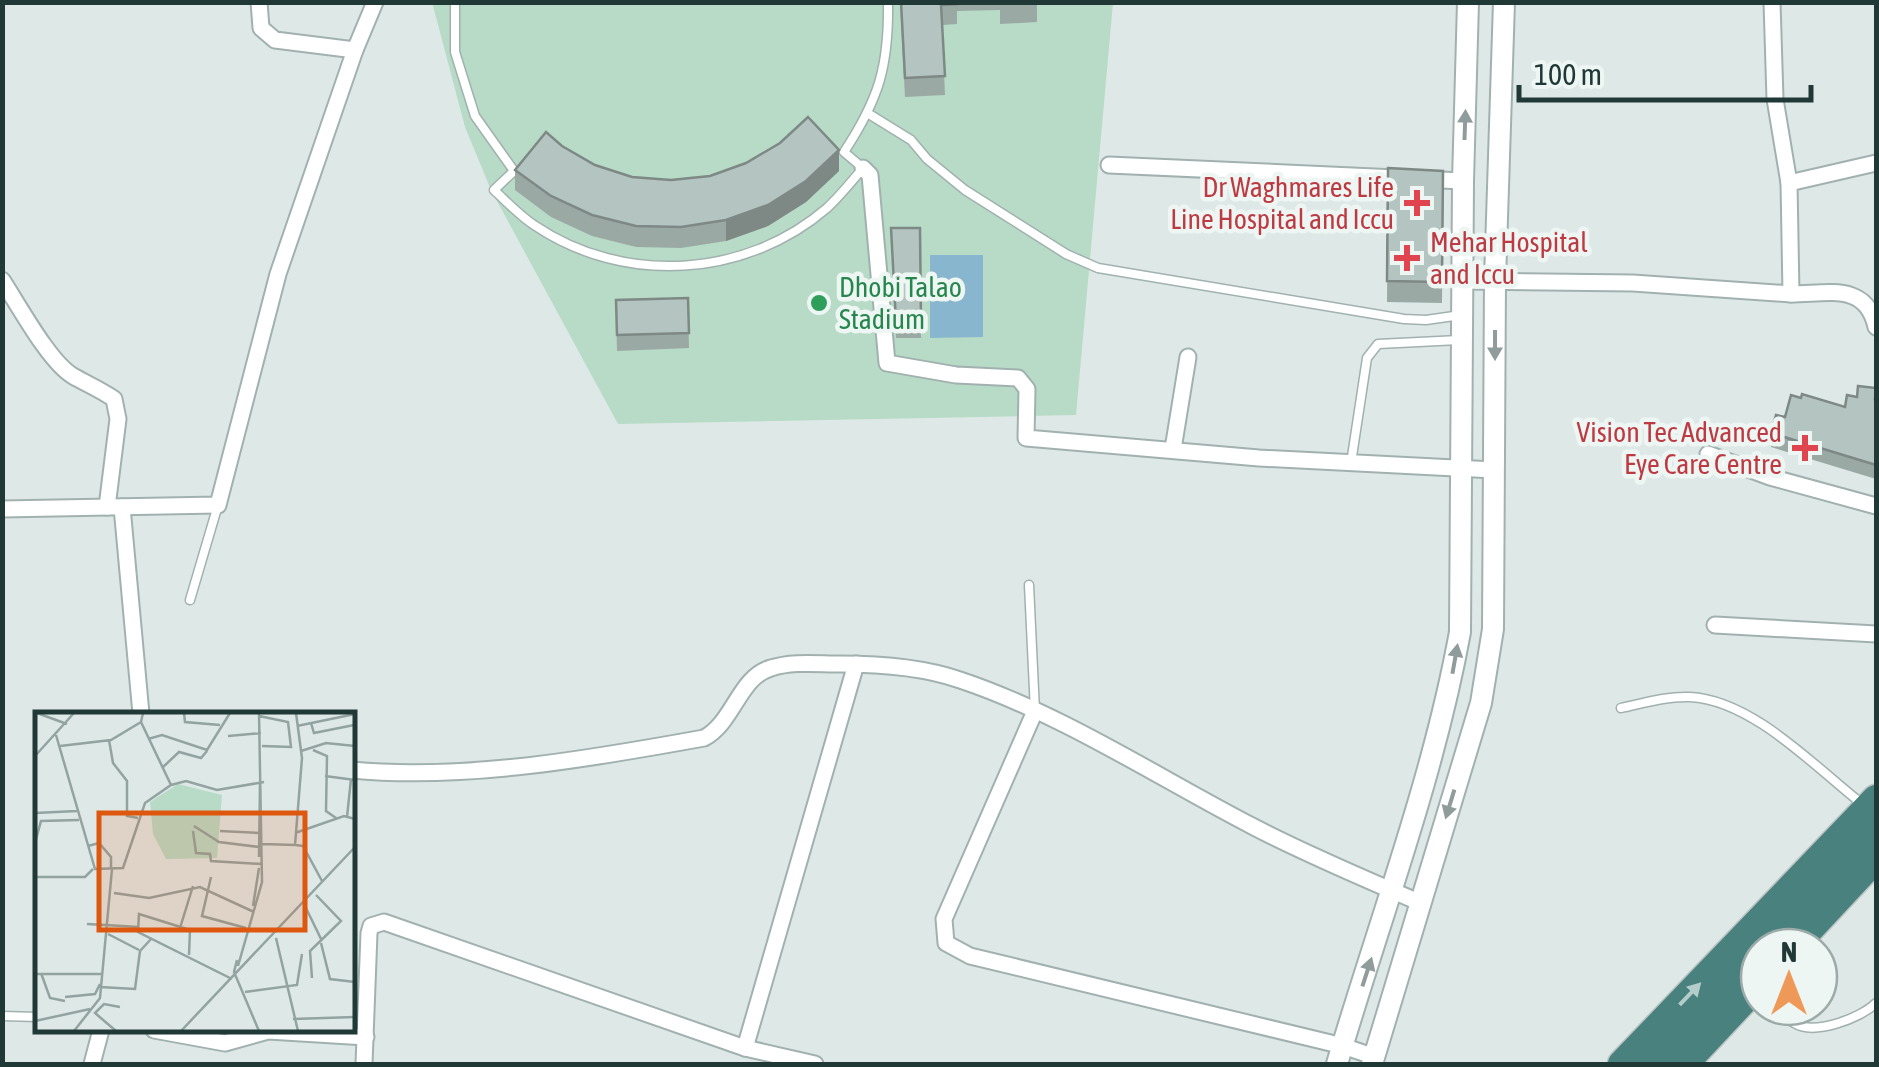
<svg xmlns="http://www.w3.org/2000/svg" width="1879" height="1067" viewBox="0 0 1879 1067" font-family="'Asap Condensed',sans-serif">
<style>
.green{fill:#b7dbc7}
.water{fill:#87b6ce}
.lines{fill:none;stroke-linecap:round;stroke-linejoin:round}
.service-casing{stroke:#a1b1af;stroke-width:11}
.minor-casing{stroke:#a1b1af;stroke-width:19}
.tertiary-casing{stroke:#a1b1af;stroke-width:24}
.trunk-casing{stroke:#bcc4c3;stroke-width:31}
.service{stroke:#fff;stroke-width:8}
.minor{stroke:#fff;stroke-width:15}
.tertiary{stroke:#fff;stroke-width:20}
.trunk{stroke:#48817e;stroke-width:28}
.wall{fill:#9ba9a5}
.shaded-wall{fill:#7e8986}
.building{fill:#b4c4c0;stroke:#7e8986;stroke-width:2.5}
.oneway{fill:#909c9b}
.oneway2{fill:#b4cdcb}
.health-dot{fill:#e0444e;stroke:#eef6f4;stroke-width:4}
.leisure-dot{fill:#2e9e5b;stroke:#eef6f4;stroke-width:4}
.labels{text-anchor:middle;stroke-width:9;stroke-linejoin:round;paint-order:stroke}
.health-label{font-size:28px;fill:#be3a42;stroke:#eef6f4;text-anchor:end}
.leisure-label{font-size:28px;fill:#27864d;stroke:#eef6f4;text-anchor:start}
.inset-road{fill:none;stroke:#92a3a1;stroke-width:2.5}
.view{fill:#de570e;fill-opacity:0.15;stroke:#de570e;stroke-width:5}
.inset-edge{fill:none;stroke:#203937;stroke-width:5}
</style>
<rect width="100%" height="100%" fill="#dee9e7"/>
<!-- green -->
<path class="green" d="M432,2L1113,3L1076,415L618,424L491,190L465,127Z"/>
<!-- water -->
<path class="water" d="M930,255H983V337L930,338Z"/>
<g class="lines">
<defs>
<g id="service">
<path d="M455,2V52L475,116L514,171L494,190C507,202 520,216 534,225C624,286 746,278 827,208C840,196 852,181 863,168L844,152C879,99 889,66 888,2"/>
<path d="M869,114L911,140L927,159L965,190L1066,254L1098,268L1404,319L1426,320L1461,315"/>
<path d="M1351,463L1367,358L1378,344L1459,340"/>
<path d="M1029,585L1035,711"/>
<path d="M190,600L218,505"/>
<path d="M1621,708C1644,703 1667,696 1690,697C1752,700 1814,766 1861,803"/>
<path d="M1776,1007C1782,1012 1788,1020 1794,1023C1814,1036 1861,1018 1876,1003"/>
<path d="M2,1016L38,1017"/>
</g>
<g id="minor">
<path d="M259,2L261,28L275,40L355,50"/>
<path d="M1109,165L1463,181"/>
<path d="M863,168L870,175L887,363L956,375L1018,378L1027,389L1026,438L1259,458L1494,470"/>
<path d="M1789,183L1876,163"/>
<path d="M2,280C18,304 49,362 73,376C87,384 101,390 114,399L118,419L107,507"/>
<path d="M1462,281L1633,283L1791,294L1789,183L1775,99L1772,2"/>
<path d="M1791,294C1828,294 1866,282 1876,327"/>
<path d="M1173,449L1188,357"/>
<path d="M1708,454L1770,477L1876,506"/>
<path d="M122,507L141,714"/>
<path d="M2,509L218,505L278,274L355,50L375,2"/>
<path d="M1715,625L1876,634"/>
<path d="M1035,711L944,919L946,943L970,956L1343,1046L1375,1057"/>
<path d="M352,770C464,781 594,758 704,738C734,722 739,677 771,668C793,661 817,664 840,664C879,664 923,667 960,680C1062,714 1159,778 1254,827C1308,855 1365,879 1421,903"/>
<path d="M154,1030L225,1043L268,1031L366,1037"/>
<path d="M745,1048L856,664"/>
<path d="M92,1064L101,1030"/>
<path d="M364,1064L369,933L371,926L384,922L745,1048L815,1064"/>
</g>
<g id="tertiary">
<path d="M1337,1064C1379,921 1433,780 1460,632L1463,181L1468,2"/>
<path d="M1372,1064L1481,703L1493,629L1495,280L1504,2"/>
</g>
<g id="trunk">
<path d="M1764,947L1876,827"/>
<path d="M1793,947L1876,858"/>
<path d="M1622,1064L1876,799"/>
<path d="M1654,1064L1759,952"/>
<path d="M1684,1064L1759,984"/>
</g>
</defs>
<!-- service casing -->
<use href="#service" class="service-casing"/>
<!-- minor casing -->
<use href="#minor" class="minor-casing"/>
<!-- tertiary casing -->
<use href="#tertiary" class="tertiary-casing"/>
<!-- trunk casing -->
<use href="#trunk" class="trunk-casing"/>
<!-- service -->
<use href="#service" class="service"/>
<!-- minor -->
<use href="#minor" class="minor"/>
<!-- tertiary -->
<use href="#tertiary" class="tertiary"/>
<!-- trunk -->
<use href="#trunk" class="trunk"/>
</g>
<!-- wall -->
<g class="wall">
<path d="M900,2H1037V22L1000,24V10L957,11V24L942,25L945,95L905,97Z"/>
<path d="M562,146L595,165L632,177L671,180L710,176L746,163L839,171L806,202L768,226L726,241L681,248L636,247L592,236L551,217L515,190V170Z"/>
<path d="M1388,168L1443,171L1442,303L1387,302Z"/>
<path d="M891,228H920L921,338H896Z"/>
<path d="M688,298L689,348L617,351L616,300Z"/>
<path d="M1876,399V479L1771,447V433L1785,417L1845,407Z"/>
</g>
<!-- shaded-wall -->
<path class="shaded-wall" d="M839,150V171L806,202L768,226L726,241V220Z"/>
<!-- building -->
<g class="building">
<path d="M901,2H956L957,4L941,5L945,76L905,78Z"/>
<path d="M808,117L839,150L806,181L768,205L726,220L681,227L636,226L592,215L551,196L515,170L546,132L562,146L595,165L632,177L671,180L710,176L746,163L780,143Z"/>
<path d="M1388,168L1443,171L1442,282L1387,281Z"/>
<path d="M891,228H920L921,322H896Z"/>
<path d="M688,298L689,333L617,335L616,300Z"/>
<path d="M1858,386L1876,388L1875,399H1876V465L1771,433L1776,415L1785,417L1791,395L1801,398L1802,394L1845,407L1847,395L1857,397Z"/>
</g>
<!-- one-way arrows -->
<defs><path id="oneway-solid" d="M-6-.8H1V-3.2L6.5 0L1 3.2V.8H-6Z" transform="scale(2.5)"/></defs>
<g class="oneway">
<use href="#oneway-solid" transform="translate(1465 125) rotate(-88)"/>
<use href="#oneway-solid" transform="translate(1495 345) rotate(90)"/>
<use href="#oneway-solid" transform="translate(1455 659) rotate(-80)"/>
<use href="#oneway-solid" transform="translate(1450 804) rotate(107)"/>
<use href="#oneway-solid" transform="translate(1367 972) rotate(-72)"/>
</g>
<use class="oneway2" href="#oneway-solid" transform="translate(1690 994) rotate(-46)"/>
<!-- markers -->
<g class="health-dot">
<path d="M1412 188h10v10h10v10h-10v10h-10v-10h-10v-10h10z"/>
<path d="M1402 243h10v10h10v10h-10v10h-10v-10h-10v-10h10z"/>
<path d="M1800 433h10v10h10v10h-10v10h-10v-10h-10v-10h10z"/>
</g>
<circle class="leisure-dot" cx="819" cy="303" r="10"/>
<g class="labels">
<!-- health labels -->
<g class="health-label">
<text x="1394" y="197">Dr Waghmares Life<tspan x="1394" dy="32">Line Hospital and Iccu</tspan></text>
<text x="1430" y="252" text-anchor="start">Mehar Hospital<tspan x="1430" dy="32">and Iccu</tspan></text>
<text x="1782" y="442">Vision Tec Advanced<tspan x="1782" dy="32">Eye Care Centre</tspan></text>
</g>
<!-- leisure labels -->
<g class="leisure-label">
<text x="839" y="297">Dhobi Talao<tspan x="839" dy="32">Stadium</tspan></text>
</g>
</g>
<!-- overview -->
<g transform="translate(35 712)">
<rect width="320" height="320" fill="#dee9e7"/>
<path d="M143,72L187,83L182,146L131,147L118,122L115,90Z" fill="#b7dbc7"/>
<path class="inset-road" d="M2,1L32,12M149,1L150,10L185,13M224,4L253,10L256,35L227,34M106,10L136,73M276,11L279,21L319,13M262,14L320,2M21,23L60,157L88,156L110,91L136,73L151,69L182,78L229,70M193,24L226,21M113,27L127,23L172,38L195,1M74,28L78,51L92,69V104L103,106M25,34L76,28L106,10L108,1M278,38L292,44L291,99L301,106M266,39L291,31L320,34M0,44L39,1M127,56L144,40L166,46L172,39M290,64L320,68M0,101L42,99M312,105L316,67M159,114L184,130L224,135M158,119L161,141L175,142L176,149L227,152M185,119L224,121M260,121L309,104L320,107M0,131L6,109L44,108M227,132L260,133L267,46L261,1M260,133L268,134L287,169M53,134L64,131L76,145V157M224,145L225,71M0,165H50L58,157M176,165L167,204L211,216M79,181L114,186L165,175L219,200M218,194L224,156M270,194L287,229M52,212L104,215M145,216L158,174M73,222L104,238M241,226L263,319M286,231L295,267L320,270M154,243L155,218L104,202L103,220L197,267M202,248L199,260L224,319M203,254L227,170L224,1M6,261L15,286L30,289M0,262H66M277,266L275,239L306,209L281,183M65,275L100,277L105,239L117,226M210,280L262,273L267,242M30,285L60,282L65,272M258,307L320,305M0,309L55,297M39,319L65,286L77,157M81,319L60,301L69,292L85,295M146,319L320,135"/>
<path class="view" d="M64,101H270V218H64Z"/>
<rect width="320" height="320" class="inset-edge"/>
</g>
<!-- border -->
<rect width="1879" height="1067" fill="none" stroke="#203937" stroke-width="10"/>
<!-- north arrow -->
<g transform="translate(1789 977)"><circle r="48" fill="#eef6f4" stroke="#9caaa8" stroke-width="2.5"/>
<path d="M0-8L18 38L0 25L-18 38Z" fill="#ee9958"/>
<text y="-15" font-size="28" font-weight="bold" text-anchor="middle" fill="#203937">N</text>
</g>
<!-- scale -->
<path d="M1519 85v15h292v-15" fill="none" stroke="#203937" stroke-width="5"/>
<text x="1534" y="85" font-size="30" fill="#203937" stroke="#eef6f4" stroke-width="8" paint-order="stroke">100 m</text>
</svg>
